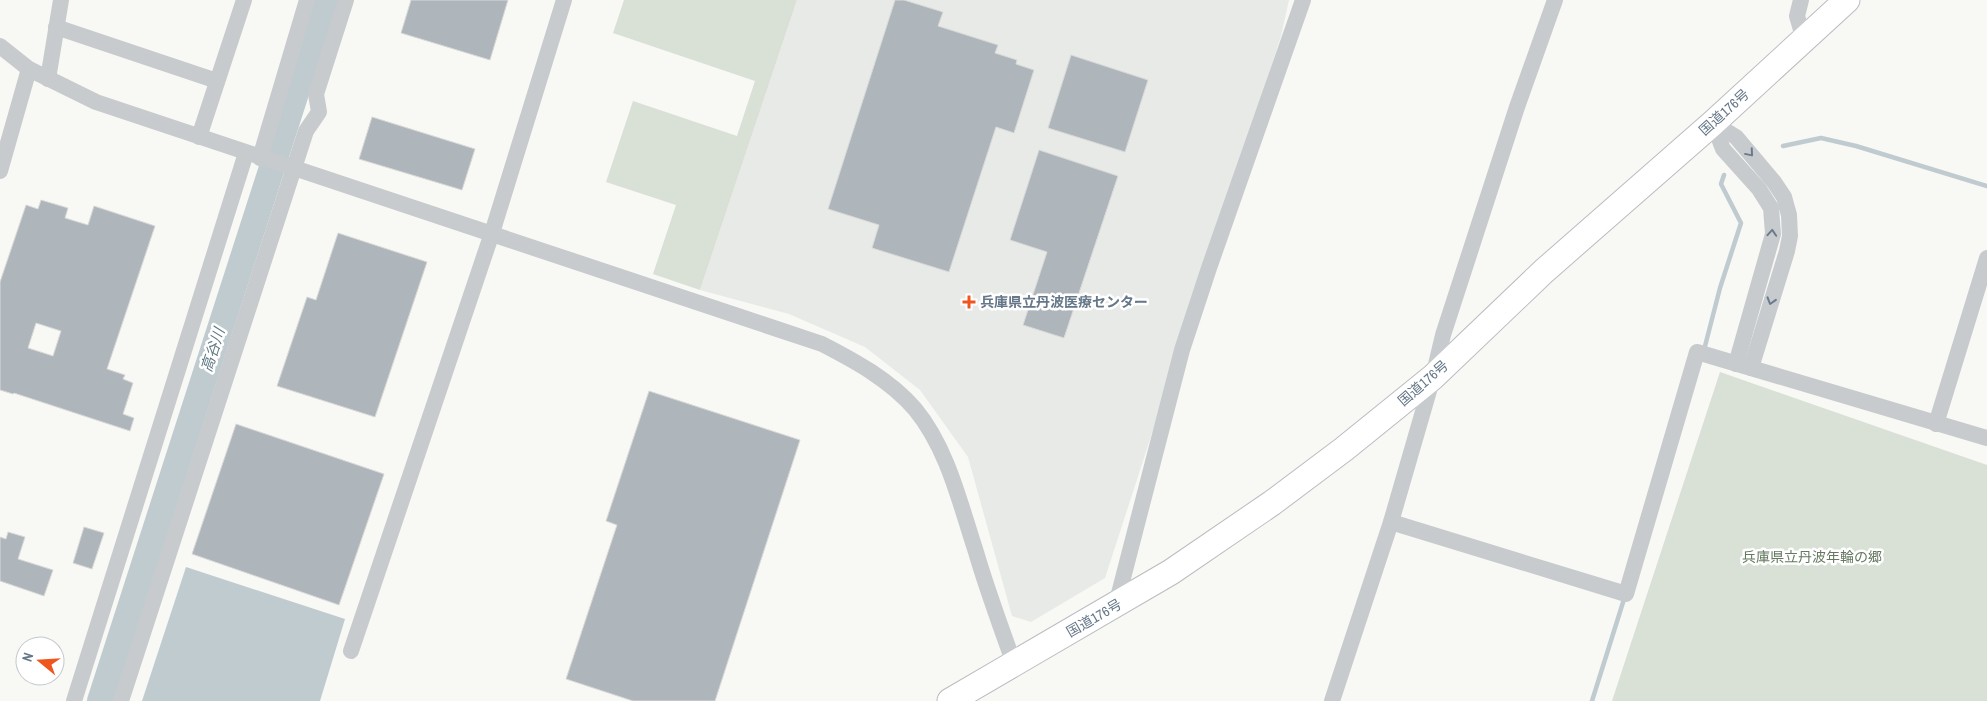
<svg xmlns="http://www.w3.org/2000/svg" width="1987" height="701" viewBox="0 0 1987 701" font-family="'Archivo Narrow','Noto Sans JP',sans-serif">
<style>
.built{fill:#e8eae8}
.green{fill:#d9e0d5}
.water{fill:#c0cbd0}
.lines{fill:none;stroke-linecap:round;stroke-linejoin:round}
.stream{stroke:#c0cbd0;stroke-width:4.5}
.river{stroke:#c0cbd0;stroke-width:26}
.building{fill:#aeb6bc;stroke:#d9d9d7;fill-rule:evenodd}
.highway-casing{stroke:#b9bdc0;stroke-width:27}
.minor{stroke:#c7cbce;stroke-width:16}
.highway{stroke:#fff;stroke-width:25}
.oneway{stroke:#6a7b8c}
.poi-dot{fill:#ef551e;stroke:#fff;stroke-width:2}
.labels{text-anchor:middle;stroke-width:5;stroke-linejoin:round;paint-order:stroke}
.street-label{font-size:14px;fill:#657788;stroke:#fff}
.poi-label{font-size:14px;font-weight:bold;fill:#657788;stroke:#fff;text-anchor:start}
.park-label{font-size:14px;fill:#657960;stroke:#fff}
.water-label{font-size:15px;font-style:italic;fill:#607983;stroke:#fff}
</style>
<rect width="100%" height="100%" fill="#f8f8f5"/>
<!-- built -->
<path class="built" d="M797,0H1289L1281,36L1105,578L1031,622L1012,616L968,457L920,390L865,347L789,314L700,290Z"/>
<!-- green -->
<g class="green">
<path d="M624,0H797L700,290L653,274L676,205L606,182L633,101L737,136L755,81L613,33Z"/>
<path d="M1720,372L1987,465V701H1612Z"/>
</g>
<!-- water -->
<path class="water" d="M186,567L345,619L320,701H142Z"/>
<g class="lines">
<!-- stream -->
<g class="stream">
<path d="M1783,146L1821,138L1856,146L1987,186"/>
<path d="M1704,350L1720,288L1741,223L1721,184L1724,175"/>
<path d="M1592,701L1625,596"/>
</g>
<!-- river -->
<path class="river" d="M100,701L326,0"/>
</g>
<!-- building -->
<g class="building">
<path d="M411,0H508L490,60L401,33Z"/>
<path d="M895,0H904L943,12L938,26L998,45L995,53L1017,60L1016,64L1034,70L1014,133L996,127L949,272L872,248L879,225L828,209Z"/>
<path d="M1071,55L1148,80L1125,152L1048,128Z"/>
<path d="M372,117L475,149L462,190L359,159Z"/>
<path d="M1039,150L1118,176L1064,338L1023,325L1047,252L1010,240Z"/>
<path d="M41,200L68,208L65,218L88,225L94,206L155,226L107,369L125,375L123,379L133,383L123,414L134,418L130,431L14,393L13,394L0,390V282L26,205L38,209ZM36,323L61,331L53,356L28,348Z"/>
<path d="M338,233L427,262L375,417L277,386L307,297L316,300Z"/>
<path d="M649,391L800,440L715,701H633L566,679L617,525L606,521Z"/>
<path d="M236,424L384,474L339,605L192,554Z"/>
<path d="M84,527L104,533L92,569L73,563Z"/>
<path d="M8,532L25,537L18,559L53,570L44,596L0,581V537L6,539Z"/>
</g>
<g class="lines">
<defs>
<path id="highway" d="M950,701L1171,572L1272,503L1344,449L1433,377L1544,271L1713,123L1847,0"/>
</defs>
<!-- highway casing -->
<use href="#highway" class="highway-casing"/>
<!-- minor -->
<g class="minor">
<path d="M1801,0L1797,16L1804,40"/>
<path d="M56,27L217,81"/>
<path d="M0,46L29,69L96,102L822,344C855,361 890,380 915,409C948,449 960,504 976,552C987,590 1001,627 1014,664"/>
<path d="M48,79L61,0"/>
<path d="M1713,123L1736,137L1774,182L1784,197L1789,215L1790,236L1787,251L1751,368"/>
<path d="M1713,123L1723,149L1759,189L1771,208L1773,234L1736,364"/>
<path d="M199,137L244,0"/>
<path d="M260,158L307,0"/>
<path d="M0,171L29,69"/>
<path d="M1936,424L1987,258"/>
<path d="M1391,522L1626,594L1697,352L1987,438"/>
<path d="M1116,605L1182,350L1209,268L1303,0"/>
<path d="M351,651L492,233L564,0"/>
<path d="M74,701L246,153"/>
<path d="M121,701L306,131L319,112L316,94L346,0"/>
<path d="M1332,701L1391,522L1433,377L1443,335L1517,107L1555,0"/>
</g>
<!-- highway -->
<use href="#highway" class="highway"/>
</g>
<!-- one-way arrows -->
<defs><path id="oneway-chevron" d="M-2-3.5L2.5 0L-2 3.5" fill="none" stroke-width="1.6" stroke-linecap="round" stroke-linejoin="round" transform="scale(1.25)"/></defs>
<g class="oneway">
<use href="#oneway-chevron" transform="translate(1750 153) rotate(50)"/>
<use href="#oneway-chevron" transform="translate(1772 233) rotate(-86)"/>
<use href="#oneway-chevron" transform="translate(1771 301) rotate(107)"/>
</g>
<!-- markers -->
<path class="poi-dot" d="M966.5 294.5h5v5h5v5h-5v5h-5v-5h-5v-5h5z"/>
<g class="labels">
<!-- street labels -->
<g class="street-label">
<text transform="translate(1724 112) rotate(-42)" y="5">国道176号</text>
<text transform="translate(1423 383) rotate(-41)" y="5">国道176号</text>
<text transform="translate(1094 618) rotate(-30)" y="5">国道176号</text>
</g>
<!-- poi labels -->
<g class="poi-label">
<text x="980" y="307">兵庫県立丹波医療センター</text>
</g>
<!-- park labels -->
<g class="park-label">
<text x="1812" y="562">兵庫県立丹波年輪の郷</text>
</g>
<!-- water labels -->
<g class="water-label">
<text transform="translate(213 350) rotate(-72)" y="5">高谷川</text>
</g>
</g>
<!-- north arrow -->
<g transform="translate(40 661) rotate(288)"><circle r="24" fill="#ffffff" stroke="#c1c9cf"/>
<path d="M0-4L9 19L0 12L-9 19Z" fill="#ef551e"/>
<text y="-8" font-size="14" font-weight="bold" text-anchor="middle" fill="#657788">N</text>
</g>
</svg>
